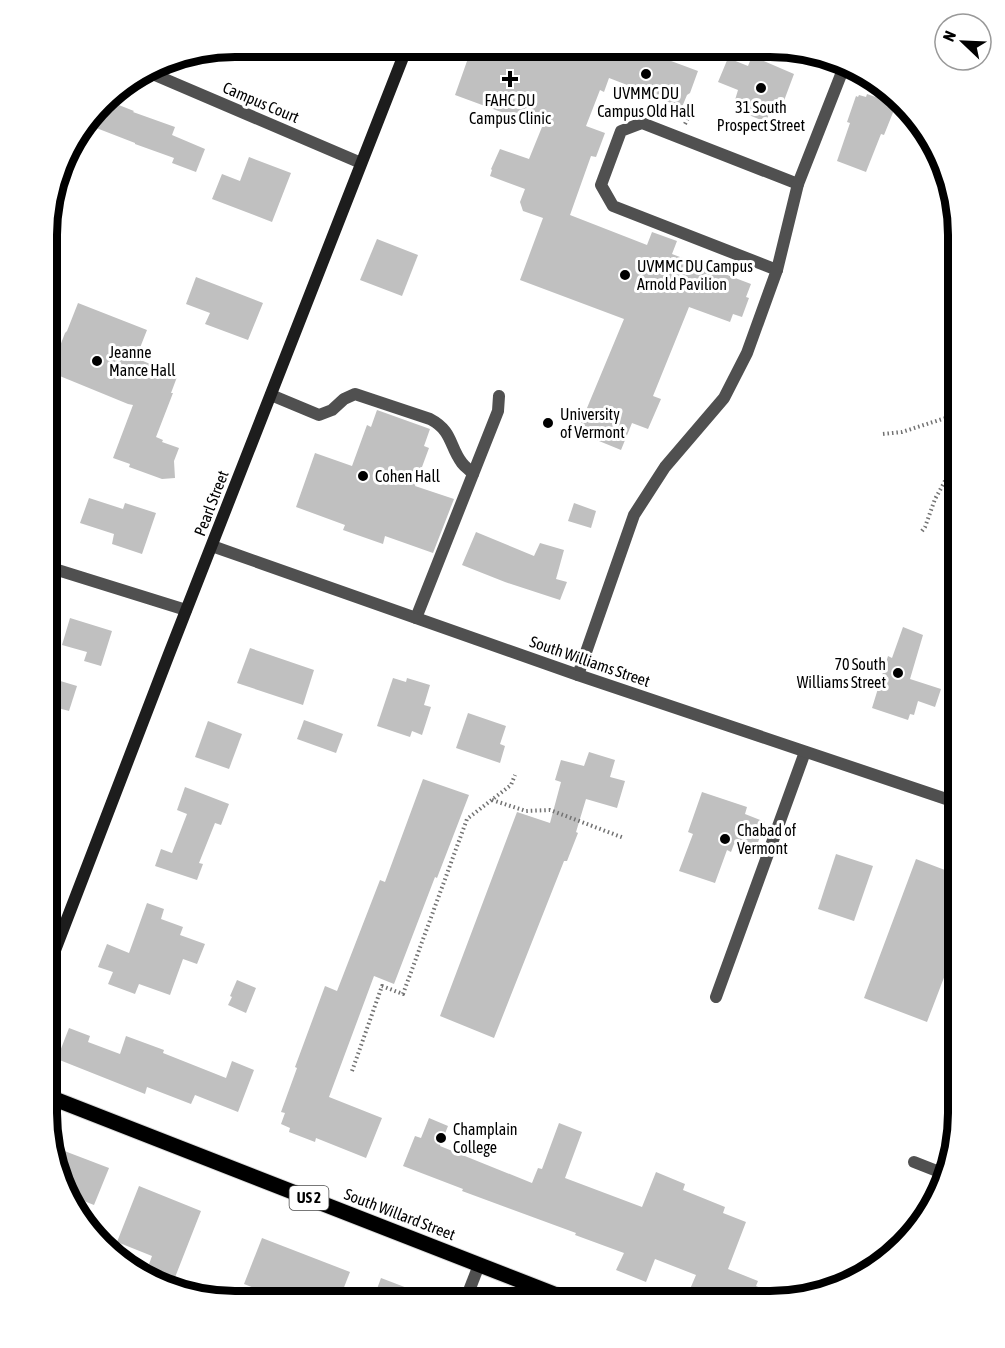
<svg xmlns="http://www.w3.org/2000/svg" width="1005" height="1348" viewBox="0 0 1005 1348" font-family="'Asap Condensed',sans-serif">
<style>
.building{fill:#c0c0c0}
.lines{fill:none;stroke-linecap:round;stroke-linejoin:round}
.primary-casing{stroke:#dbdbdb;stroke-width:17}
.path{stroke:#727272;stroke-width:4;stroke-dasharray:1.5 3;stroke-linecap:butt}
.service{stroke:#505050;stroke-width:12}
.minor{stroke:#505050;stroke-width:12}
.secondary{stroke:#1d1d1d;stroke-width:12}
.primary{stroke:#000;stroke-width:15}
.poi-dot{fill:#000;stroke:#fff;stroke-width:2}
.labels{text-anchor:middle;stroke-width:6;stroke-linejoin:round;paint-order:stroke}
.shield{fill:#fff;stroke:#4c4c4c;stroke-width:1.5}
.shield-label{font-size:15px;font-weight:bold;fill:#000}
.poi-label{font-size:16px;fill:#000;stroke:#fff;text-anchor:start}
.street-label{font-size:16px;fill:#000;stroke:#fff}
.rim{fill:none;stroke:#000;stroke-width:8}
</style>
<rect width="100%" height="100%" fill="#fff"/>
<!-- building -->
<g class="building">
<path d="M472,47L631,48L662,59L663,58L698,71L690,93L687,95L682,107L647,95L648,93L609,78L604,92L600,90L586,126L605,133L596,157L591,156L570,215L647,245L652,232L677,241L672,254L751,284L746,297L749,298L742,317L733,314L730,322L689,307L653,396L661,399L648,429L632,423L621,450L577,432L624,319L520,280L543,218L523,211L520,202L525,189L490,176L492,170L491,169L500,149L529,159L542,127L455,95Z"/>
<path d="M752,56L794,74L782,106L773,103L766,122L744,113L747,105L735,100L738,90L718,82L728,58L748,66Z"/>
<path d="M867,94L887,101L886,105L893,107L892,110H894L884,135L881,134L866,172L837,161L850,123L847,122L856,96L858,97L859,95L866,97Z"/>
<path d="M106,100L134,111L133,112L175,127L172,135L205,149L196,172L172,163L174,158L135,144V143L86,124Z"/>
<path d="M249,157L291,173L272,222L212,199L222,174L240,181Z"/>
<path d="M377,239L418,255L402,296L360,280Z"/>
<path d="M196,277L263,303L248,340L205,324L210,313L186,304Z"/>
<path d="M78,303L147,330L136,358L169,372L168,374L177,377L171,393H173L156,437L163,440L162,442L179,448L174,461L175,478L162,479L129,467L130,464L113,458L133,405L128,404L50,372L65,333L67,331Z"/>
<path d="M377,410L430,429L424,446L429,448L415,486L454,499L433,553L385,536L383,544L343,530L345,525L296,507L315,453L352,466L367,425L371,427Z"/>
<path d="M89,498L123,509L125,503L156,513L142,554L112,544L114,534L80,523Z"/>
<path d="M574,503L596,511L591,528L568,521Z"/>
<path d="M476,532L534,556L540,543L564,550L556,579L567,582L560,600L505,582L462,565Z"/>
<path d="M70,618L112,631L101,666L84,661L87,652L62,645Z"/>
<path d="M903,627L923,635L910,679L941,689L935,707L918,701L914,715L910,714L908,720L872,708L888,656L892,658Z"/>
<path d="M250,648L314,670L303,705L237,683Z"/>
<path d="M47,677L77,686L69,711L47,705Z"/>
<path d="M393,678L406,682L407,678L430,685L424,705L431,707L422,735L412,731L410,737L377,726Z"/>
<path d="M468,713L506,726L500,744L505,746L500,763L456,748Z"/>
<path d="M304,720L343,734L336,753L297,739Z"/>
<path d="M208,721L242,734L229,769L195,757Z"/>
<path d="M589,752L615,760L610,777L625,781L617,808L586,799L576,832L578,833L567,861H564L494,1038L440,1016L517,812L550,823L561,782L555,780L561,760L584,766Z"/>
<path d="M423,779L469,795L437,878L435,877L394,984L374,976L329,1097L382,1118L366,1158L316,1138L315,1142L289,1132L290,1128L281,1124L285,1113L281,1112L297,1068L295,1067L325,986L337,991L380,880L385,882Z"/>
<path d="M185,787L229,804L221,825L215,823L199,863L203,864L197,880L155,866L161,849L172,853L187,814L177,810Z"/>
<path d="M702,792L747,807L745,814L765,822L755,851L734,844L731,852L727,850L715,883L679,871L693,834L688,832Z"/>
<path d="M836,854L873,866L854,921L818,909Z"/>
<path d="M916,859L958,875V890L949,913L958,917V941L927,1022L864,998Z"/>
<path d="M147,903L164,909L161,919L183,927L180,935L205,944L197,964L183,959L170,995L139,984L135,994L108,984L113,972L98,967L107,944L129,953Z"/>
<path d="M237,980L256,988L246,1013L228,1005L232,997L230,996Z"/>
<path d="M69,1028L90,1036L88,1042L120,1054L126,1036L164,1050L163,1053L226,1078L232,1061L254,1070L238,1112L195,1095L191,1104L147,1087L145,1094L57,1059Z"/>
<path d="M429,1118L448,1126L440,1146L532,1183L538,1168L542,1169L559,1123L582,1132L565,1178L642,1207L656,1172L685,1184L683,1190L725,1207L723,1213L746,1222L728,1269L758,1281L756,1286L784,1298L770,1301H743L721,1293L718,1301H685L696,1275L655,1259L646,1282L616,1270L624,1253L575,1235L576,1233L462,1191L463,1189L403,1166L415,1136L421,1138Z"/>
<path d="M54,1147L109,1168L94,1205L66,1194Z"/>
<path d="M139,1186L201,1211L172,1285L145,1275L152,1256L117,1242Z"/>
<path d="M262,1238L350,1272L339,1300H285L244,1284Z"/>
<path d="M381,1278L436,1299L435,1301L373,1300Z"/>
</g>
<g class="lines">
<defs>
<path id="primary" d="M47,1096L572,1301"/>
</defs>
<!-- primary casing -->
<use href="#primary" class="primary-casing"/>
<!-- path -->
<g class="path">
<path d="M685,124L690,114"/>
<path d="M883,434L902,432L955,415"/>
<path d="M922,531L925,527L935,499L944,483L958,451"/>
<path d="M492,800L526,811L550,810L624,838"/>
<path d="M352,1071L382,986L403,994L467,819L511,785L515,775"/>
</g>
<!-- service -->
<g class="service">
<path d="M148,72L361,163"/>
<path d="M777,270L613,206L601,185L621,131L642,123L798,184"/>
<path d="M271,395L319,415L332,410L344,399L355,394L430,419C453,431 449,446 462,463C465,467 470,470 473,474"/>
<path d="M416,618L498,411L499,396"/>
<path d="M578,675L634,515L665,467L724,398L747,353L777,270L798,184L844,67"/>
<path d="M716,997L805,752"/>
<path d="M914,1162L942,1173"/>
</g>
<!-- minor -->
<g class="minor">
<path d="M212,546L578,675L958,803"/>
<path d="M48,567L186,610"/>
<path d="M465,1301L479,1265"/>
</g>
<!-- secondary -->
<path class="secondary" d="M47,971L169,654L407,47"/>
<!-- primary -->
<use href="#primary" class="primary"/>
</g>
<!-- markers -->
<g class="poi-dot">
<circle cx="646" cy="74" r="6"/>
<path d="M507 70h6v6h6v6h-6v6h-6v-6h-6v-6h6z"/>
<circle cx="761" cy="88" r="6"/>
<circle cx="625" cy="275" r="6"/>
<circle cx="97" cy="361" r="6"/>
<circle cx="548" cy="423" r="6"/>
<circle cx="363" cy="476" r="6"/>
<circle cx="898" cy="673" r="6"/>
<circle cx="725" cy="839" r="6"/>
<circle cx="441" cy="1138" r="6"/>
</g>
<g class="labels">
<!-- shield labels -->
<rect class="shield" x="289.5" y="1186" width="39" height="24" rx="4.5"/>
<g class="shield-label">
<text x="309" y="1203">US 2</text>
</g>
<!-- poi labels -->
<g class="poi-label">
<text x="646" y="99" text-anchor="middle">UVMMC DU<tspan x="646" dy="18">Campus Old Hall</tspan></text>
<text x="510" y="106" text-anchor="middle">FAHC DU<tspan x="510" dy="18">Campus Clinic</tspan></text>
<text x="761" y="113" text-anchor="middle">31 South<tspan x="761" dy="18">Prospect Street</tspan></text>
<text x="637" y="272">UVMMC DU Campus<tspan x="637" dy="18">Arnold Pavilion</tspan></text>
<text x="109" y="358">Jeanne<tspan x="109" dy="18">Mance Hall</tspan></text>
<text x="560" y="420">University<tspan x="560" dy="18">of Vermont</tspan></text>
<text x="375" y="482">Cohen Hall</text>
<text x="886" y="670" text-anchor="end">70 South<tspan x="886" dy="18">Williams Street</tspan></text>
<text x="737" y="836">Chabad of<tspan x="737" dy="18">Vermont</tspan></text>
<text x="453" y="1135">Champlain<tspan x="453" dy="18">College</tspan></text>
</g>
<!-- street labels -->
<g class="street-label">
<text transform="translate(261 102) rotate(23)" y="6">Campus Court</text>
<text transform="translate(211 503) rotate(-69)" y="6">Pearl Street</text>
<text transform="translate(590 661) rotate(19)" y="6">South Williams Street</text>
<text transform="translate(400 1214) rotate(21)" y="6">South Willard Street</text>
</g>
</g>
<!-- crop -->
<path d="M0 0H1005V1348H0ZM235 57H770A178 178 0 0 1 948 235V1113A178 178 0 0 1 770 1291H235A178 178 0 0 1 57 1113V235A178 178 0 0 1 235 57Z" fill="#fff" fill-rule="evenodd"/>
<path class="rim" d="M235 57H770A178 178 0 0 1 948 235V1113A178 178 0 0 1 770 1291H235A178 178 0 0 1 57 1113V235A178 178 0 0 1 235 57Z"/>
<!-- north arrow -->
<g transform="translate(963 42) rotate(293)"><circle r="28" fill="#ffffff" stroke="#999999" stroke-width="1.5"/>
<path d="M0-4.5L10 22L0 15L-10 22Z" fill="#000000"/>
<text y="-9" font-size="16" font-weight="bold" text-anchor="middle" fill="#000000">N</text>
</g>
</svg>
